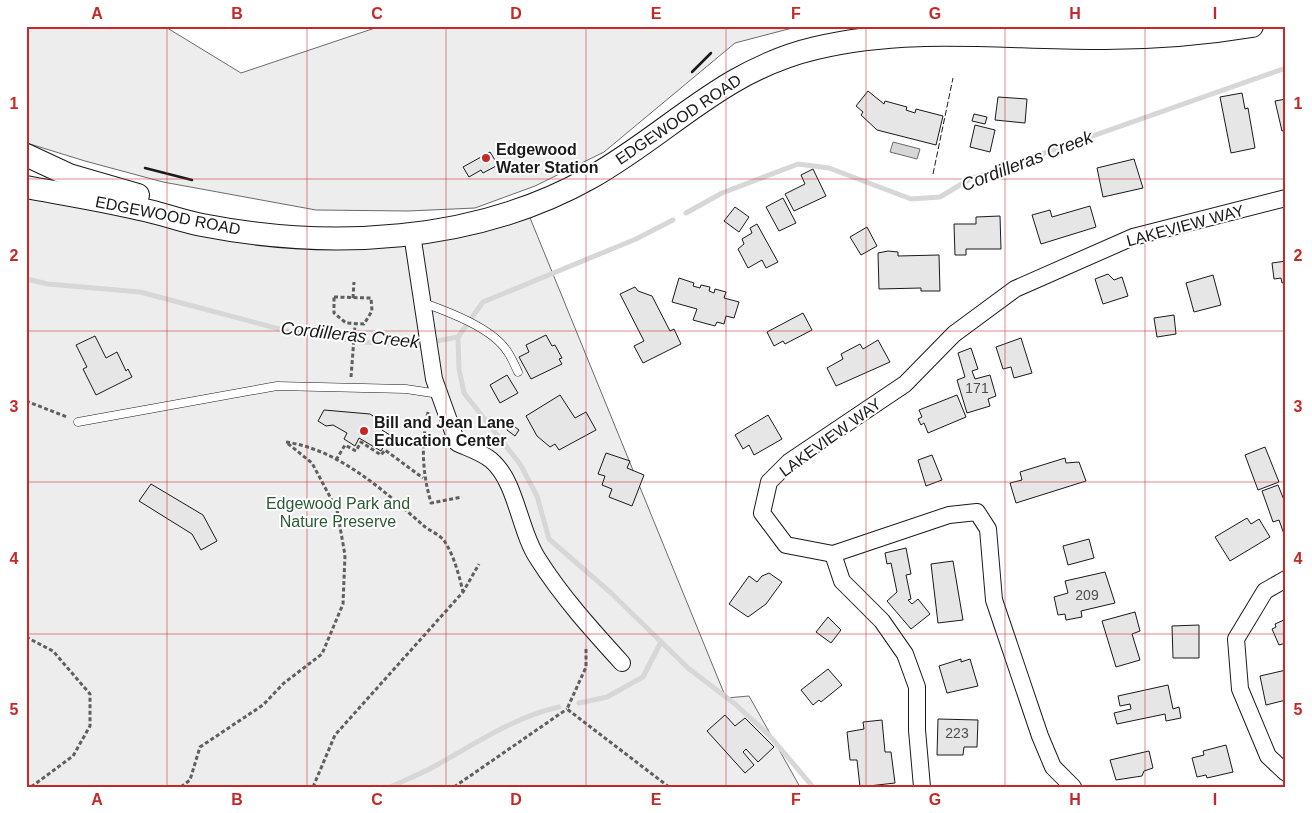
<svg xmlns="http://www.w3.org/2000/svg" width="1312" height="813" viewBox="0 0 1312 813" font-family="Arial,sans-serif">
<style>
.built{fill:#ededed;stroke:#6a6a6a}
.water{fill:#d7d7d7;stroke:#6a6a6a}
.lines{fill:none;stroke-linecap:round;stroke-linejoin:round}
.stream{stroke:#d7d7d7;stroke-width:5}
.building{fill:#e6e6e6;stroke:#1a1a1a}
.service-casing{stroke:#1a1a1a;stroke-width:9}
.minor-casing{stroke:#1a1a1a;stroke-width:18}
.secondary-casing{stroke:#1a1a1a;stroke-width:24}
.path{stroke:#5f5f5f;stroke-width:3;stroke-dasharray:4 2.5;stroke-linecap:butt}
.service{stroke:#fff;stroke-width:8}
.minor{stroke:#fff;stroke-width:16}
.secondary{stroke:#fff;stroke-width:22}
.fence{stroke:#1a1a1a;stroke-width:1;stroke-dasharray:6 2.5;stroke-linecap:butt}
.wall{stroke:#1a1a1a;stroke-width:2.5}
.grid{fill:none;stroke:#c62828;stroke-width:1;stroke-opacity:0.55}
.poi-dot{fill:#c62828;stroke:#fff;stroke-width:2}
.labels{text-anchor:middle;stroke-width:4;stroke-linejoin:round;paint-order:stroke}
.number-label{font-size:14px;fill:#4d4d4d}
.street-label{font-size:16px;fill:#1a1a1a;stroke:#fff}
.poi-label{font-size:16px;font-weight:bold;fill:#1a1a1a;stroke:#fff;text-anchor:start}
.park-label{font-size:16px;fill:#2b5a34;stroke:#fff}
.water-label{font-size:18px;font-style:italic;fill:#1a1a1a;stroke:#fff}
.neatline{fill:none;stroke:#c62828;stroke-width:2}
.grid-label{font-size:16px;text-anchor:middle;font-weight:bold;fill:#c62828}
</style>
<rect width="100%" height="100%" fill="#fff"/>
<!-- built -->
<g class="built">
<path d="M26,26H164L241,73L381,26H800L735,43L604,152L535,186L475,208L408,211L316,210L163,182L85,161L30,144L26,140Z"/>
<path d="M26,187L309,237L526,208L726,698L749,696L800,787H26Z"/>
</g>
<!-- water -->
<path class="water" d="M893,142L920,149L917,159L890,152Z"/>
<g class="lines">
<!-- stream -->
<g class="stream">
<path d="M686,213L722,193L798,164L829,168L911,199L940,197L970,179L1286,68"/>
<path d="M26,279L48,284L140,292L287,331L363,342L416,345L458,337L483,302L636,239L673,220"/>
<path d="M458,337L459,369L464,393L520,464L537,496L549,539L610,592L688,668L735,704L769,735L813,787"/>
<path d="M579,703L607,697L643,677L661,642"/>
<path d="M390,787C405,780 421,774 435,766C475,744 514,717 559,707"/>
</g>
</g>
<!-- building -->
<g class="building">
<path d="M868,91L884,104L885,101L907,107L906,110L915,113L916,109L943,116L936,145L877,130L861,115L863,112L856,106Z"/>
<path d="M1242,93L1245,109L1248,108L1255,148L1231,153L1220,97Z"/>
<path d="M998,97L1027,99L1025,123L995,120Z"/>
<path d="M1286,99V130L1282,131L1275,101Z"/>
<path d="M974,114L987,117L985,124L972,121Z"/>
<path d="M975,125L995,130L990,152L970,147Z"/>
<path d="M490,152L498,165L483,173L481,170L469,177L463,167Z"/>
<path d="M1134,159L1143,188L1103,197L1097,168Z"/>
<path d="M813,169L826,196L794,211L785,194L805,184L801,175Z"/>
<path d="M783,198L796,223L779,231L766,207Z"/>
<path d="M1090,206L1096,227L1041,244L1032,215L1050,210L1052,217Z"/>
<path d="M735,207L749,217L739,232L724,221Z"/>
<path d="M1000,216L1001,249H966V255H955L954,224H976V217Z"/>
<path d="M757,224L778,262L766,268L762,260L748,268L738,249L744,244L742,239L752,233L750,228Z"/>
<path d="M867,227L877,246L861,255L850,237Z"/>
<path d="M888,251L898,252V256L939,255L940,291H921V288L879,289L878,253Z"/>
<path d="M1286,261V282L1282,283L1281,278L1274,279L1272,263Z"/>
<path d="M1108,274L1114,280L1122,277L1128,296L1103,304L1095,279Z"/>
<path d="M1213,275L1221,305L1194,312L1186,283Z"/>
<path d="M679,278L694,283L693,286L700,288L701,285L710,287L709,291L714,293L715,289L726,292L724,298L739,302L734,318L726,316L724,324L717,322L715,326L693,320L697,309L672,302Z"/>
<path d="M635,287L638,291L652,296L670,331L674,329L681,344L643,363L634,346L644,341L620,294Z"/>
<path d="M803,313L812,330L785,344L783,341L774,346L767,332Z"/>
<path d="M1174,315L1176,334L1157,337L1154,318Z"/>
<path d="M546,335L552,346L555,345L562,358L559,359L562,364L531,379L519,357L529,352L526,345Z"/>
<path d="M95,336L106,358L117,352L126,371L128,369L132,377L96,395L83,369L87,367L76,345Z"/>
<path d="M1021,338L1032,373L1014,378L1011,367L1003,369L996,347Z"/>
<path d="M878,340L890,362L836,386L827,368L843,359L841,354L860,344L863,349Z"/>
<path d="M971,348L978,369L972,371L975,379L990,375L996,396L988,399L990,406L967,413L957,380L965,377L958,353Z"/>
<path d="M507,375L518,393L500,403L490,385Z"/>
<path d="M560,395L575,418L586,412L596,430L559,450L555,444L550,447L537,436L526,416Z"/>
<path d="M957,395L966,417L928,433L924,423L921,425L918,419L922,417L919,410Z"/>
<path d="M324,410L370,414L385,424L382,430L390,435L381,451L359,438L355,446L344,439L347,433L333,425L326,426L318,421Z"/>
<path d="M768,415L782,439L754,455L749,445L743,449L735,435Z"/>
<path d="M511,424L519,430L515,436L507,430Z"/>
<path d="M1265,447L1279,482L1258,490L1245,455Z"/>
<path d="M606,453L630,461L627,468L644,475L632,506L609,497L612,489L602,485L605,476L598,474Z"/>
<path d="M932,455L942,480L926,486L918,460Z"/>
<path d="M1065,458L1066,463L1079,462L1086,481L1016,503L1010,483L1022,480L1020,472Z"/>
<path d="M151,484L203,515L217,541L201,550L192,534L139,501Z"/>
<path d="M1278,485L1286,505L1285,537L1279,520L1273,522L1262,491Z"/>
<path d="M1247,518L1251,524L1259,519L1270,537L1230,561L1215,537Z"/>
<path d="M1089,539L1094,558L1068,565L1063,546Z"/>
<path d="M906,548L911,574L906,575L911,599L908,600L912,604L918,599L930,614L911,629L887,601L897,592L891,563L887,564L885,553Z"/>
<path d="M953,561L963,620L938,623L931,564Z"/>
<path d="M1105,572L1115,603L1081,611L1082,617L1066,620L1065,614L1058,615L1054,597L1068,593L1065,581Z"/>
<path d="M769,573L782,582L766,604L748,617L729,604L749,576L757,582L762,576Z"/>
<path d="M1135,612L1140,631L1132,634L1140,660L1116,667L1102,621Z"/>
<path d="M828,617L841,630L831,643L816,632Z"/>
<path d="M1286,619V643L1279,645L1272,629L1276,627L1275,624Z"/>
<path d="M1199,625V658H1173L1172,626Z"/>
<path d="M961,659V662L970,659L978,686L947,693L939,666Z"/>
<path d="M828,669L842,685L821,702L819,700L813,705L801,690Z"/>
<path d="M1286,670V700L1266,705L1260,676Z"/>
<path d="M1168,685L1173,709L1179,707L1181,718L1166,721L1165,714L1117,724L1114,713L1131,709L1130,704L1120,706L1118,696Z"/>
<path d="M725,715L735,726L745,718L774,747L758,762L746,749L743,752L754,765L745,773L707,731Z"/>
<path d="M938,719L978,720L977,747H964L963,755H937Z"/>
<path d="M882,720L885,752H891L895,783L860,787L857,760H850L847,732L864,729L863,722Z"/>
<path d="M1226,745L1233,772L1207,778L1206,775L1197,777L1192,758L1204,755L1203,751Z"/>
<path d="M1149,751L1153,768L1144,771L1142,776L1116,780L1110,760Z"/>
</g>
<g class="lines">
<defs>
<g id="service">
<path d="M424,303C449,312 492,328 507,351C512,358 515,366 518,372"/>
<path d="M78,422L277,386L406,389L439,394"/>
</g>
<g id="minor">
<path d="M412,234L434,379L457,443C468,448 481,452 491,460C517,482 519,531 538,559C562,597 592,630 622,663"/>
<path d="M833,554L842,581L882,621L905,654L917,687V730L922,787"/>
<path d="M1286,579L1265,591L1236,639L1240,689L1268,756L1286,773"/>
<path d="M1073,787L1053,767L1040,736L994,600L988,529L977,512L949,515L833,554L786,545L762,513L769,482L789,462L905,384L954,334L1015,289L1133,237L1286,198"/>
</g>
<g id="secondary">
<path d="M26,155L69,175L138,195"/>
<path d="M26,187C64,194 102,200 140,209C161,213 181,221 202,225C330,250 474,243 590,178C670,133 722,70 816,48C911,25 1009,39 1105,38C1153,38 1204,34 1252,26"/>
</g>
</defs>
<!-- service casing -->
<use href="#service" class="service-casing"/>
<!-- minor casing -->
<use href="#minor" class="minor-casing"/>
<!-- secondary casing -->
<use href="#secondary" class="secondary-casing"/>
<!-- path -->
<g class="path">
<path d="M334,297L371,298L372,311L364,324L346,323L334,313Z"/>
<path d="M353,298L354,282"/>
<path d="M351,377L355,325"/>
<path d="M26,401L67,417"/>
<path d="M428,412C421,445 422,471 431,503L462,497"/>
<path d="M336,460L345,445L356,451L361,442L381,455L385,450L423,478"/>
<path d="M26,637L53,651L90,694V726L73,756L31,787"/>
<path d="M586,649V667L567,709L669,787"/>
<path d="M181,787L190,780L200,747L263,705L284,683L322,654L343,604L345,555L337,510L312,463L286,442C340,450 384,491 424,526C430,531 441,535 445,542C454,556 459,575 463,592"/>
<path d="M313,787L335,735L463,592L479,564"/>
<path d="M454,787L567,709"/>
</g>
<!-- service -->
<use href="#service" class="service"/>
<!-- minor -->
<use href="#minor" class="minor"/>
<!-- secondary -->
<use href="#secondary" class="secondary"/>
<!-- fence -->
<path class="fence" d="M933,174L953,78"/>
<!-- wall -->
<g class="wall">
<path d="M692,72L711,53"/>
<path d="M145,168L192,180"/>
</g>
</g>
<!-- grid -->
<path class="grid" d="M167,26V787M307,26V787M446,26V787M586,26V787M726,26V787M866,26V787M1005,26V787M1145,26V787M26,179H1286M26,331H1286M26,482H1286M26,634H1286"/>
<!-- markers -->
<g class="poi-dot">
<circle cx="486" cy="158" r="5"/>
<circle cx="364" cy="431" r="5"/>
</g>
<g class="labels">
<!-- number labels -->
<g class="number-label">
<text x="977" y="393">171</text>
<text x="1087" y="600">209</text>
<text x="957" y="738">223</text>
</g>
<!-- street labels -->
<g class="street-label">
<text transform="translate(678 119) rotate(-34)" y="6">EDGEWOOD ROAD</text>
<text transform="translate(168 215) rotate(11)" y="6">EDGEWOOD ROAD</text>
<text transform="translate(1185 225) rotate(-15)" y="6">LAKEVIEW WAY</text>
<text transform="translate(830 437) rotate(-36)" y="6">LAKEVIEW WAY</text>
</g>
<!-- poi labels -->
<g class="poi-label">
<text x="496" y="155">Edgewood<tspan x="496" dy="18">Water Station</tspan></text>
<text x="374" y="428">Bill and Jean Lane<tspan x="374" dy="18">Education Center</tspan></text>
</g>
<!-- park labels -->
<g class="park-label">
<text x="338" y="509">Edgewood Park and<tspan x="338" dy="18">Nature Preserve</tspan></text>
</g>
<!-- water labels -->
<g class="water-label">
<text transform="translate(1027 161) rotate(-21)" y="6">Cordilleras Creek</text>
<text transform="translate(350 335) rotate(6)" y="6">Cordilleras Creek</text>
</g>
</g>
<!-- border -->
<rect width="1312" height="813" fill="none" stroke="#ffffff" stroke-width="55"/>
<rect x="28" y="28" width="1256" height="758" class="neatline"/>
<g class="grid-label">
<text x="97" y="19">A</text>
<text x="237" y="19">B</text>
<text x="377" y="19">C</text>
<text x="516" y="19">D</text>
<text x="656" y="19">E</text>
<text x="796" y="19">F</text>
<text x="935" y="19">G</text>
<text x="1075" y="19">H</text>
<text x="1215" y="19">I</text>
<text x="14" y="109">1</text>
<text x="1298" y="109">1</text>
<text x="14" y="261">2</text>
<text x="1298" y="261">2</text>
<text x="14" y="412">3</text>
<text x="1298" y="412">3</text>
<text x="14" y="564">4</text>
<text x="1298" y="564">4</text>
<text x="14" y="715">5</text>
<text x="1298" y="715">5</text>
<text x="97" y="805">A</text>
<text x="237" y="805">B</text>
<text x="377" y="805">C</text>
<text x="516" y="805">D</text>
<text x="656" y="805">E</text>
<text x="796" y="805">F</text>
<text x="935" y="805">G</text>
<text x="1075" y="805">H</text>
<text x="1215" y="805">I</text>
</g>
</svg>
